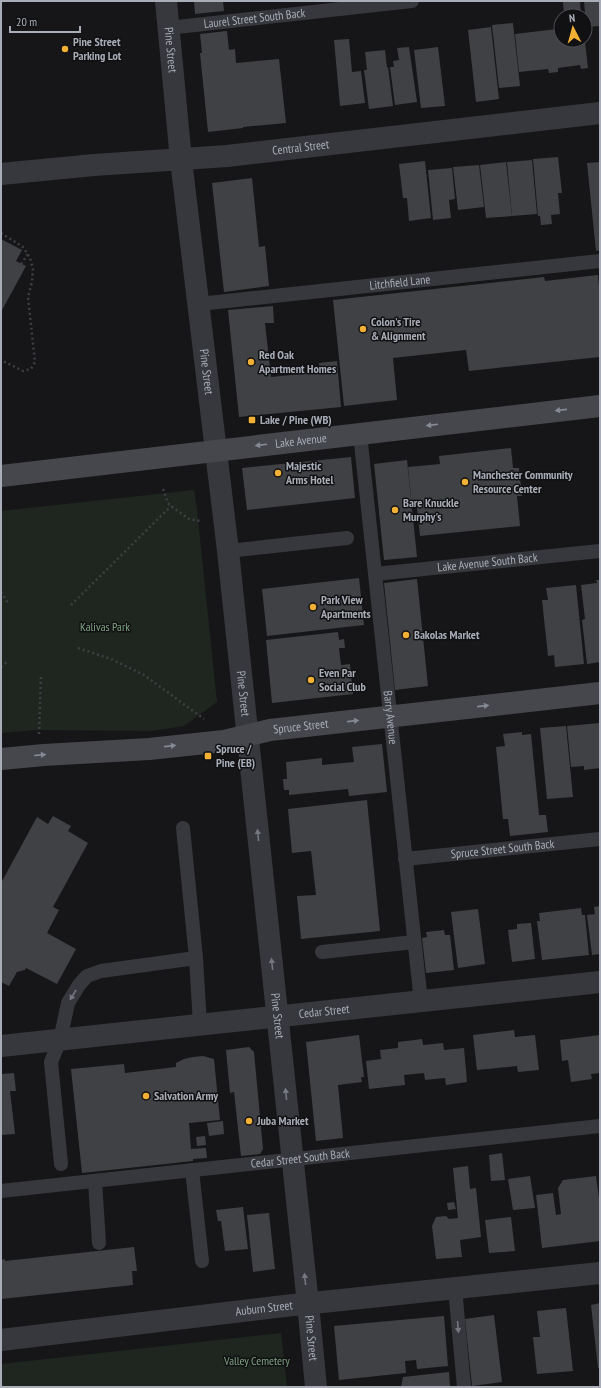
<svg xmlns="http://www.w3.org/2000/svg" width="601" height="1388" viewBox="0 0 601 1388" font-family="'PT Sans Narrow',sans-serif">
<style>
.green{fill:#1e261f}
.building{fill:#404145}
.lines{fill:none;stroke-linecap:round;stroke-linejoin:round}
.path{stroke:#3d3f44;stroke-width:2.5;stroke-dasharray:2 3;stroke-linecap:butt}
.lane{stroke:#37383d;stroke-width:14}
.street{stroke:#37383d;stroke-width:22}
.secondary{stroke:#45474d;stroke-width:22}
.oneway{fill:#858993}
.oneway2{fill:#757881}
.poi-dot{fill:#f2b134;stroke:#111113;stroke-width:1.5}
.labels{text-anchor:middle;stroke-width:3;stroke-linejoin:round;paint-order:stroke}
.street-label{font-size:12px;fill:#a8adb8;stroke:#111113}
.poi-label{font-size:12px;font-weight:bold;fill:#a8adb8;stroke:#111113;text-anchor:start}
.park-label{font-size:12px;fill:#7fa381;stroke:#111113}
</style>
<rect width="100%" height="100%" fill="#161618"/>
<!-- green -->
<g class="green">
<path d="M194,490L197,509L217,702L184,726L152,731L36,730L1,733V511Z"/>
<path d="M281,1333L287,1387H1V1364Z"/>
</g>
<!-- building -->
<g class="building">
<path d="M194,1H223L224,11L195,14Z"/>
<path d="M563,1H580L581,16H564Z"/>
<path d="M584,1H600V26L586,27Z"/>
<path d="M513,23L520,86L499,88L492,25Z"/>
<path d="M491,27L499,99L476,102L468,30Z"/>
<path d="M557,29V35H561V40H577V43L585,42L588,68L581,69L580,65L558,68V72L549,73L548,69L519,72L515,34Z"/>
<path d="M227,31L229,50L235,49L236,63L279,59L286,123L243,127V128L208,132L200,53H202L200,34Z"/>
<path d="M349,39L352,72L361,71L365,103L340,106L334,40Z"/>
<path d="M409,47L417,102L395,105L390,67H394L393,61L399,60L397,48Z"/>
<path d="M438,47L445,106L421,108L414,50Z"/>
<path d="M385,50L387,68L388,67L393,106L369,109L364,70H367L365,52Z"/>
<path d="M558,157L562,193H558L560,214L551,215L552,224L541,225L540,216H538L533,159Z"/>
<path d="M532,160L537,214L512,216L507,162Z"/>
<path d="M425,161L431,218L409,221L407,198H403L399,164Z"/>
<path d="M506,162L512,216L486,218L480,165Z"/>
<path d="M600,162V250L596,251L587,163Z"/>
<path d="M479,165L484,207L458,210L453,167Z"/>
<path d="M452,168L455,199L449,200L451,218L433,220L428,170Z"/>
<path d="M252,178L259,247L265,246L269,286L224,292L212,183Z"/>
<path d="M1,239L22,250L16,261L26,266L1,312Z"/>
<path d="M598,275L600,298V357L469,371L466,350L393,358L397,400L344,406L333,300L544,277L545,281Z"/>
<path d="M273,306L274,323H265L271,377L320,372L319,363L337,361L341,407L239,417L228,310Z"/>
<path d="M511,448L513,468H519L522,496H517L520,526L420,536L417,508H412L408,467L440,464L439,456Z"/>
<path d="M351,457L355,498L247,510L242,468Z"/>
<path d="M407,460L417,557L384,560L374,464Z"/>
<path d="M359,578L364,625L267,636L262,589Z"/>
<path d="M417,579L428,686L395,690L384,583Z"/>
<path d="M596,580H600V662L587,664L582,620L585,619L581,585L597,583Z"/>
<path d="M576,585L584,664L555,667L554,655L548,656L542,600H548L546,588Z"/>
<path d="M338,632L339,640L344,639L345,648H339L341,665L350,664L353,694L272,703L266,640Z"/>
<path d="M600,723V768L584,770V766L571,767L567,726Z"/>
<path d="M566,726L573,797L547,799L540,728Z"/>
<path d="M522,732V735L531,734L539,815H546L548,832L510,836L508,819H503L496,747L505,746L503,734Z"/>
<path d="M382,744L387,792L349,796L348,789L289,795V790H284L283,779H287L286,762L322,758V765L354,762L352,747Z"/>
<path d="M367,800L380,931L301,939L297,896L316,895L311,851L292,853L288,809Z"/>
<path d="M53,816L71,826L68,831L88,843L53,907L59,910L47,933L76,949L57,984L26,968L25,970L17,972L9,986L1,982V883L37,817L48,824Z"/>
<path d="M600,906V954L592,955L587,915L595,914L594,907Z"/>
<path d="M581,908L582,915H585L589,955L542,960L537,921H540L539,913Z"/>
<path d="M478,909L485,964L458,968L451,912Z"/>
<path d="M531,923L535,959L512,962L508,930L517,929V924Z"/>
<path d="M444,930L445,935H450L454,970L426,973L422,938L427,937L426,932Z"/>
<path d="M514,1030L515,1037L535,1035L539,1070L518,1072L517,1066L477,1070L473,1035Z"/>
<path d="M359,1035L364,1077H361L362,1082L338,1085L343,1138L316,1141L306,1042Z"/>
<path d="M600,1035V1073L591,1074L592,1079L571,1082L568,1060L562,1061L560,1040Z"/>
<path d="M422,1039L423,1045L443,1043L444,1050L464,1048L467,1082L446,1085L445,1078L425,1080L424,1073L404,1075L405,1085L369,1089L366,1061L381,1059L380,1050L398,1048V1042Z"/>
<path d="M249,1047L254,1052L263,1149L260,1154L241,1156L234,1092L230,1093L226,1050Z"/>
<path d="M203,1056L214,1059L220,1120L189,1123L191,1149L206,1148L207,1158L193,1159V1161L82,1173L71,1069L124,1064L125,1073L176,1067V1063L184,1059L193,1057Z"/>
<path d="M14,1073L16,1091H10L15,1134L1,1135V1074Z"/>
<path d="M223,1121L224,1134L209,1136L207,1123Z"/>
<path d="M205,1136L206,1145L197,1146L196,1137Z"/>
<path d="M502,1153L505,1180L491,1181L489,1155Z"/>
<path d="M468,1166L470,1189L476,1188L481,1237L460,1240L462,1257L436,1259L432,1226L436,1217L446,1216L449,1219L458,1218L453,1168Z"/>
<path d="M530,1176L535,1208L513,1210L508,1179Z"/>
<path d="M596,1176L599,1198H600V1241L542,1248L536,1195L553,1193L556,1215L561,1214L558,1188L563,1180Z"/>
<path d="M454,1202L456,1209L448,1210L447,1203Z"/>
<path d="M243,1207L248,1249L225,1251L221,1221H218L216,1210Z"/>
<path d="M269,1213L275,1269L253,1272L247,1215Z"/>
<path d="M511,1217L515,1251L489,1253L485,1220Z"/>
<path d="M134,1247L137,1271H132L133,1285L1,1299V1260L5,1259V1261Z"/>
<path d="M600,1303V1368H598L591,1305Z"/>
<path d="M566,1308L573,1371L537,1374L533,1337H540L537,1311Z"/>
<path d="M494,1315L502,1382L472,1386L465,1319Z"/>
<path d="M444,1316L448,1366L417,1369L416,1360L405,1361L406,1373L339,1380L334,1326Z"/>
<path d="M449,1372L450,1387H401L403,1377Z"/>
</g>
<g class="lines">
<!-- path -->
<g class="path">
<path d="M1,233L23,247L30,258L33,269L32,282L28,297L35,362L31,369L23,371L1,360"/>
<path d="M21,264L28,254"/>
<path d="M163,489L168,503L171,506L189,519L201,521"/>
<path d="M1,592L8,603"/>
<path d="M71,605L171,506"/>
<path d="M78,648L111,659L144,675L204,719"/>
<path d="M1,667L8,661"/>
<path d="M39,734L41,674"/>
</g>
<!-- lane -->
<g class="lane">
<path id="s1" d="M168,28L412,1"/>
<path id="s2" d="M199,304L600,261"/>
<path id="s3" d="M360,434L421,1002"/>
<path d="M228,551L347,538"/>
<path id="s4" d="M375,574L600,551"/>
<path id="s5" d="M405,859L600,839"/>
<path d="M322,952L414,942"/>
<path d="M196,958L200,1025"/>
<path d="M61,1164L51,1062L60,1040L68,1003L79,985L87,976L101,971L196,958L183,828"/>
<path d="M192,1170L202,1261"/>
<path d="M95,1181L99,1243"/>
<path id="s6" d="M1,1191L600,1126"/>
<path d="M455,1288L464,1387"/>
</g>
<!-- street -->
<g class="street">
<path id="s7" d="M166,1L181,160L228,551L308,1304L316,1387"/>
<path id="s8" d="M1,174L94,165L227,156L600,113"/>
<path id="s9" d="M1,1046L600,982"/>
<path id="s10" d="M1,1340L284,1306L600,1273"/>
</g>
<!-- secondary -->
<g class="secondary">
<path id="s11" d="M1,476L600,406"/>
<path id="s12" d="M1,759L44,755L149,749L224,741L270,730L600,693"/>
</g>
</g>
<!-- one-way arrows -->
<defs><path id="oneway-solid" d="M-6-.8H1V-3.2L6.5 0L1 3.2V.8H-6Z"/></defs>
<g class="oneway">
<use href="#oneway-solid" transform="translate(561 410) rotate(174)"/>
<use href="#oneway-solid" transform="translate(432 425) rotate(173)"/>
<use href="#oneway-solid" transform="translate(261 445) rotate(173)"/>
<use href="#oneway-solid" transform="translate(483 706) rotate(-6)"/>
<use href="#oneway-solid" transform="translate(353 721) rotate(-6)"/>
<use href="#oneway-solid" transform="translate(170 746) rotate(-6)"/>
<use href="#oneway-solid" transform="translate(40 755) rotate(-5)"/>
</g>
<g class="oneway2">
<use href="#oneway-solid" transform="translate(258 835) rotate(-96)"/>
<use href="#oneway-solid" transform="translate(272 964) rotate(-96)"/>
<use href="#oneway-solid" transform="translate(73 995) rotate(121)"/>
<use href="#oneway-solid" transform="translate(286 1094) rotate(-96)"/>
<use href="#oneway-solid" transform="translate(305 1279) rotate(-96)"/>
<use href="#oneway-solid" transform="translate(458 1327) rotate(85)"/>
</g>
<!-- markers -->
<g class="poi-dot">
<circle cx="65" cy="49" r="4"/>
<circle cx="363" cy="329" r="4"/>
<circle cx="251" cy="362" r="4"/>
<rect x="248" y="416" width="8" height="8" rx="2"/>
<circle cx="278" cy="473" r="4"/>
<circle cx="465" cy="482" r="4"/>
<circle cx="395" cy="510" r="4"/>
<circle cx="313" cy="607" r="4"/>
<circle cx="406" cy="635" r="4"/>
<circle cx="311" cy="680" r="4"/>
<rect x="204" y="752" width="8" height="8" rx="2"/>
<circle cx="146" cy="1096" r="4"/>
<circle cx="249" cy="1121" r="4"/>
</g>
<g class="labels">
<!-- street labels -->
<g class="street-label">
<text dy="4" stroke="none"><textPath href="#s1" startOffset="87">Laurel Street South Back</textPath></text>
<text dy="4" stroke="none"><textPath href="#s7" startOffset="49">Pine Street</textPath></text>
<text dy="4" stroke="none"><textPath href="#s8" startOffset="301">Central Street</textPath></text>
<text dy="4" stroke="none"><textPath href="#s2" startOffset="202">Litchfield Lane</textPath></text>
<text dy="4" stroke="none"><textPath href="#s7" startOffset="373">Pine Street</textPath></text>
<text dy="4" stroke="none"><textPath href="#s11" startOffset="302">Lake Avenue</textPath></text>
<text dy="4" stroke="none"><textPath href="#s4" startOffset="113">Lake Avenue South Back</textPath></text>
<text dy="4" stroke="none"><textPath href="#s7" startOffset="697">Pine Street</textPath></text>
<text dy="4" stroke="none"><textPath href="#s3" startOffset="285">Barry Avenue</textPath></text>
<text dy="4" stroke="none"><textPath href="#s12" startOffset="302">Spruce Street</textPath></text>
<text dy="4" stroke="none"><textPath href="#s5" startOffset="98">Spruce Street South Back</textPath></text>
<text dy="4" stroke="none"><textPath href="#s9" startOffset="325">Cedar Street</textPath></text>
<text dy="4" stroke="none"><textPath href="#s7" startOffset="1021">Pine Street</textPath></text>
<text dy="4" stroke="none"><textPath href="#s6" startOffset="301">Cedar Street South Back</textPath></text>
<text dy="4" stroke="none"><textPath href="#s10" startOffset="265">Auburn Street</textPath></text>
<text dy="4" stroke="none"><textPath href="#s7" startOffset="1345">Pine Street</textPath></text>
</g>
<!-- poi labels -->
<g class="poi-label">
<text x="73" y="46">Pine Street<tspan x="73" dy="14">Parking Lot</tspan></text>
<text x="371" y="326">Colon's Tire<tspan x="371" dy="14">&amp; Alignment</tspan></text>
<text x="259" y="359">Red Oak<tspan x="259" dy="14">Apartment Homes</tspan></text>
<text x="260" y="424">Lake / Pine (WB)</text>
<text x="286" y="470">Majestic<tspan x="286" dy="14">Arms Hotel</tspan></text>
<text x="473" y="479">Manchester Community<tspan x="473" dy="14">Resource Center</tspan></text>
<text x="403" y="507">Bare Knuckle<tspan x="403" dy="14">Murphy's</tspan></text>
<text x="321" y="604">Park View<tspan x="321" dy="14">Apartments</tspan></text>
<text x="414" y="639">Bakolas Market</text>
<text x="319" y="677">Even Par<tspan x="319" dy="14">Social Club</tspan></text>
<text x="216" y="753">Spruce /<tspan x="216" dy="14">Pine (EB)</tspan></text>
<text x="154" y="1100">Salvation Army</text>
<text x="257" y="1125">Juba Market</text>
</g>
<!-- park labels -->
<g class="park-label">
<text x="105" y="631">Kalivas Park</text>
<text x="257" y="1365">Valley Cemetery</text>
</g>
</g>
<!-- border -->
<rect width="601" height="1388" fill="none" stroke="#a8adb8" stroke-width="4"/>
<!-- north arrow -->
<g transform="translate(573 28) rotate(354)"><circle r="19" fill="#111113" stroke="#4d4f55"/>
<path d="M0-3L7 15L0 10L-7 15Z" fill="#f2b134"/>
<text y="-6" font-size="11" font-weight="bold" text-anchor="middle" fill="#a8adb8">N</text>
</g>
<!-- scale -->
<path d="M10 26v6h70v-6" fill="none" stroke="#a8adb8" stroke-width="2"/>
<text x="16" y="26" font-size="12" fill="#a8adb8" stroke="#111113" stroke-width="3" paint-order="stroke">20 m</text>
</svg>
